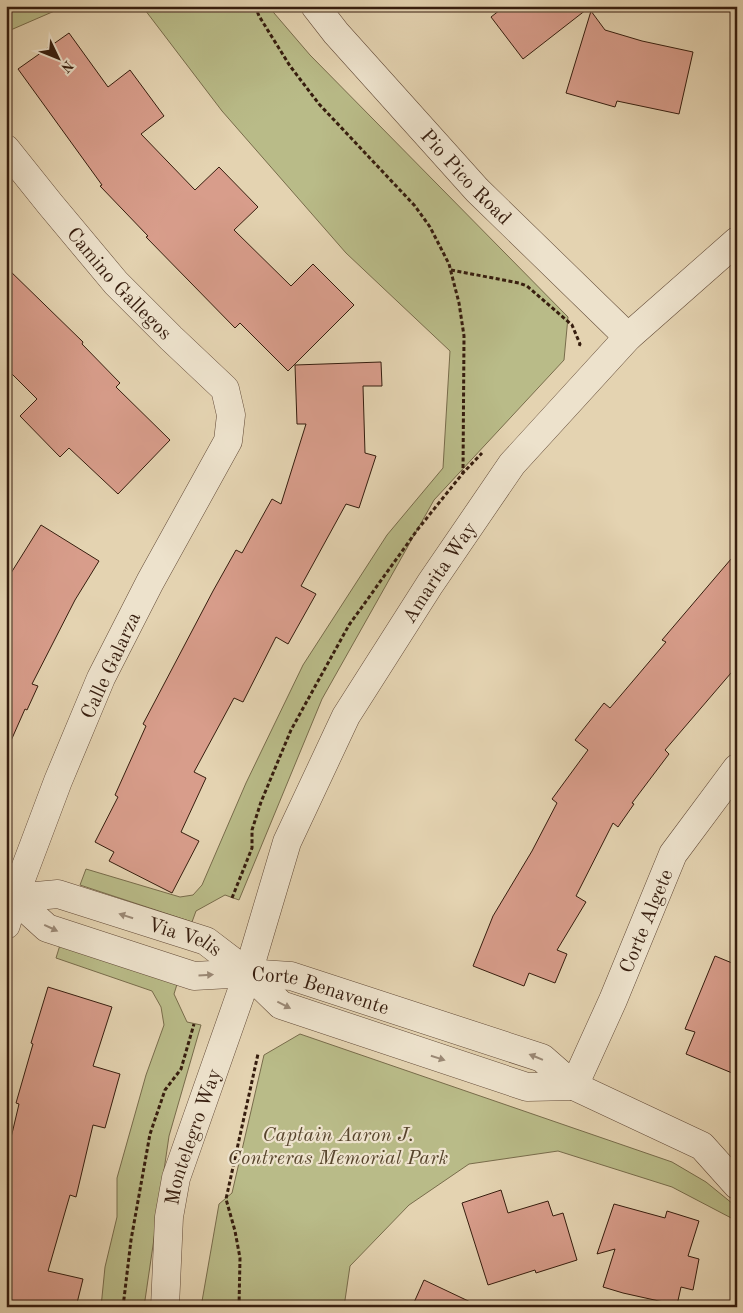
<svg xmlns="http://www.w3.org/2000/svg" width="743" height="1313" viewBox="0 0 743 1313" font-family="'Old Standard TT',serif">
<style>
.green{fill:#b9bb88;stroke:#786c4b}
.building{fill:#d89d8b;stroke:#361d0e}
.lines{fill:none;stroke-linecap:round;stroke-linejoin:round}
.minor-casing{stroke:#624a37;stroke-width:29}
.tertiary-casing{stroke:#624a37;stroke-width:29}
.path{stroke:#361d0e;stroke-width:3;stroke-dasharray:4 2.5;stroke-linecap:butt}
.minor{stroke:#ede2cc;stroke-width:28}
.tertiary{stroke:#ede2cc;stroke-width:28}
.oneway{fill:#9b8976}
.labels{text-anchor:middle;stroke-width:4.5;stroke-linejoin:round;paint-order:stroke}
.street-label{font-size:20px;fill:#361d0e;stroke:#ede2cc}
.park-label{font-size:20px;font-style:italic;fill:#57442c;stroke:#ede2cc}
</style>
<rect width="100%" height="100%" fill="#e4d3b1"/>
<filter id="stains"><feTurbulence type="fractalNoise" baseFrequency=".004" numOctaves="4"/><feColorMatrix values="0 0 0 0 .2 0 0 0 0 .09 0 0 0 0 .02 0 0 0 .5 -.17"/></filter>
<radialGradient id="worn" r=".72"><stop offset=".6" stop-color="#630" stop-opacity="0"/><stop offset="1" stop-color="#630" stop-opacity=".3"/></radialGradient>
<!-- green -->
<g class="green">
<path d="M6,6H66L6,32Z"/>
<path d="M142,6H268L310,55L568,317L564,360L434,500L322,699L239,900L225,895L196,911L192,922L80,885L86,869L180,897L193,895L202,885L246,783L303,665L387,535L443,468L450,351L346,253L222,111Z"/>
<path d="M60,945L178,981L174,994L187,1022L201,1025L169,1136L144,1307H101L105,1267L117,1217V1178L146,1075L164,1025L161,1007L152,991L56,958Z"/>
<path d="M300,1034L672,1162L706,1182L733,1204L737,1208V1221L672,1187L558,1151L469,1164L409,1205L350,1266L344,1307H201L219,1204L232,1193L264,1055Z"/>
</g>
<!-- building -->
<g class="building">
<path d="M505,6H591L523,59L491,17Z"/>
<path d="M591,11L605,30L642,41L693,52L679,114L617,101L615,107L566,93Z"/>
<path d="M69,33L108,87L130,70L164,116L141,134L195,190L219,167L258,207L234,230L291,286L313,264L354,305L288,371L240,323L235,328L146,237L148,236L100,186L102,185L18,69Z"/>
<path d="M6,267L83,342L82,344L120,383L116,387L170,440L118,494L69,448L60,457L20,416L37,399L6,368Z"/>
<path d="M381,362L382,386H363L365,453L376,456L359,508L346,504L301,586L316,594L288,644L276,637L243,702L234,698L194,772L206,778L181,832L199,841L172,893L109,861L114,852L95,842L118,797L115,795L146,726L143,724L213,591L236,550L242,553L272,499L281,504L306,424H297L295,365Z"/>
<path d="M41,525L99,561L75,600L32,684L38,686L27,710L25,709L6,752V581Z"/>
<path d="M737,552V666L665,750L669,754L632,803L634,804L618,827L613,823L576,896L586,902L557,950L567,954L555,983L529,973L524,986L473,966L493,916L532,851L557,803L552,799L588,750L575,740L604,703L610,708L666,642L662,640Z"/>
<path d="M715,956L737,965V1075L686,1054L695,1032L685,1029Z"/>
<path d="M48,987L112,1007L93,1066L120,1074L105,1128L93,1125L76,1197L70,1195L48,1271L83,1279L76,1307H6V1159L19,1104L16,1103L33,1044L31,1043Z"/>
<path d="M501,1190L508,1213L548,1201L553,1216L563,1213L577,1260L536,1273L535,1270L488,1285L462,1203Z"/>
<path d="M614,1204L665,1218L667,1211L699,1221L688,1256L699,1259L693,1290L681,1287L677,1305L623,1293L603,1287L615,1249L597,1254Z"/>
<path d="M424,1280L481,1307H412Z"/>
</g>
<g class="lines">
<defs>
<g id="minor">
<path id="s1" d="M6,149L50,204L116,283L171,338L225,389L231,415L228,441L150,582L101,678L58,781L14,898L6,925"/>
<path id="s2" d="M14,898L47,928L194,976L248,973L291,976L542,1058L574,1086L702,1146L737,1185"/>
<path id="s3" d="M14,898L58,894L206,941L248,973L281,1005L527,1087L574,1086"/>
<path id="s4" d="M574,1086L613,1000L673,854L737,768"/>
</g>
<g id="tertiary">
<path id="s5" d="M315,6L336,33L477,190L628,337"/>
<path id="s6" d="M165,1307L169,1217L176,1178L248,973L287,842L346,716L430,584L512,464L628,337L737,241"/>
</g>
</defs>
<!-- minor casing -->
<use href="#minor" class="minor-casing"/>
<!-- tertiary casing -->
<use href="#tertiary" class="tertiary-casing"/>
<!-- path -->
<g class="path">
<path d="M255,6L259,16L290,66L319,104L415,206L430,227L449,264L459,303L464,336L463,473"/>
<path d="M451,270L519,283L527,286L572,325L580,344L578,348"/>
<path d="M232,898L252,848V830L261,802L291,730L349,625L418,529L463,473L482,453"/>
<path d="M123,1307L131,1240L150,1134L165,1090L181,1069L194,1024"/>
<path d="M239,1307L240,1258L235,1231L226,1199L258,1054"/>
</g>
<!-- minor -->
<use href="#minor" class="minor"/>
<!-- tertiary -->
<use href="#tertiary" class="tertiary"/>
</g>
<!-- one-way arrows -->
<defs><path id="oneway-solid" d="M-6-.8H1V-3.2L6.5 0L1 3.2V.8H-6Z" transform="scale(1.25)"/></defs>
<g class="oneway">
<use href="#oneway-solid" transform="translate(126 916) rotate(-162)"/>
<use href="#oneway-solid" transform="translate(51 928) rotate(25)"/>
<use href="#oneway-solid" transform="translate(206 975) rotate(-3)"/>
<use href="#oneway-solid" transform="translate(284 1005) rotate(27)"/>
<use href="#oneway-solid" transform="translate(536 1057) rotate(-158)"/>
<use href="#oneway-solid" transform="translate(438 1058) rotate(18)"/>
</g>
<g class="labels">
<!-- street labels -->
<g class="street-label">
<text dy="7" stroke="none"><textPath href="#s5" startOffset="228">Pio Pico Road</textPath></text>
<text dy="7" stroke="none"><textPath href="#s1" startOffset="176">Camino Gallegos</textPath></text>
<text dy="7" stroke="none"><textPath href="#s6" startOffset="794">Amarita Way</textPath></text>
<text transform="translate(110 665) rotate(-65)" y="7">Calle Galarza</text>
<text dy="7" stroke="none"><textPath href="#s4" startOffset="180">Corte Algete</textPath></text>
<text dy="7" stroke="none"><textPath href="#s3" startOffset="178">Via Velis</textPath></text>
<text dy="7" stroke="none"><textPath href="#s2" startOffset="328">Corte Benavente</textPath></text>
<text dy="7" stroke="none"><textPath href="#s6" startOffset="174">Montelegro Way</textPath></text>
</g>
<!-- park labels -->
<g class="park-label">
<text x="338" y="1141">Captain Aaron J.<tspan x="338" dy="23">Contreras Memorial Park</tspan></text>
</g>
</g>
<!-- margin -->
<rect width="743" height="1313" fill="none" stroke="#e4d3b1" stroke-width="25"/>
<rect x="8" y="8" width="728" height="1298" fill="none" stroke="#361d0e" stroke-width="2.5"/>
<rect x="12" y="12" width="718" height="1288" fill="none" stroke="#361d0e"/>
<!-- north arrow -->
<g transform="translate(58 58) rotate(133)" stroke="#ede2cc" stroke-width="4" paint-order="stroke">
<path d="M0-4L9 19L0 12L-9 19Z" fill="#361d0e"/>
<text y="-8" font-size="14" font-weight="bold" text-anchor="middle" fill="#361d0e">N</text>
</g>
<rect width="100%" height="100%" filter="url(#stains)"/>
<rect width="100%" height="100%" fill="url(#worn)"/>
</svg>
